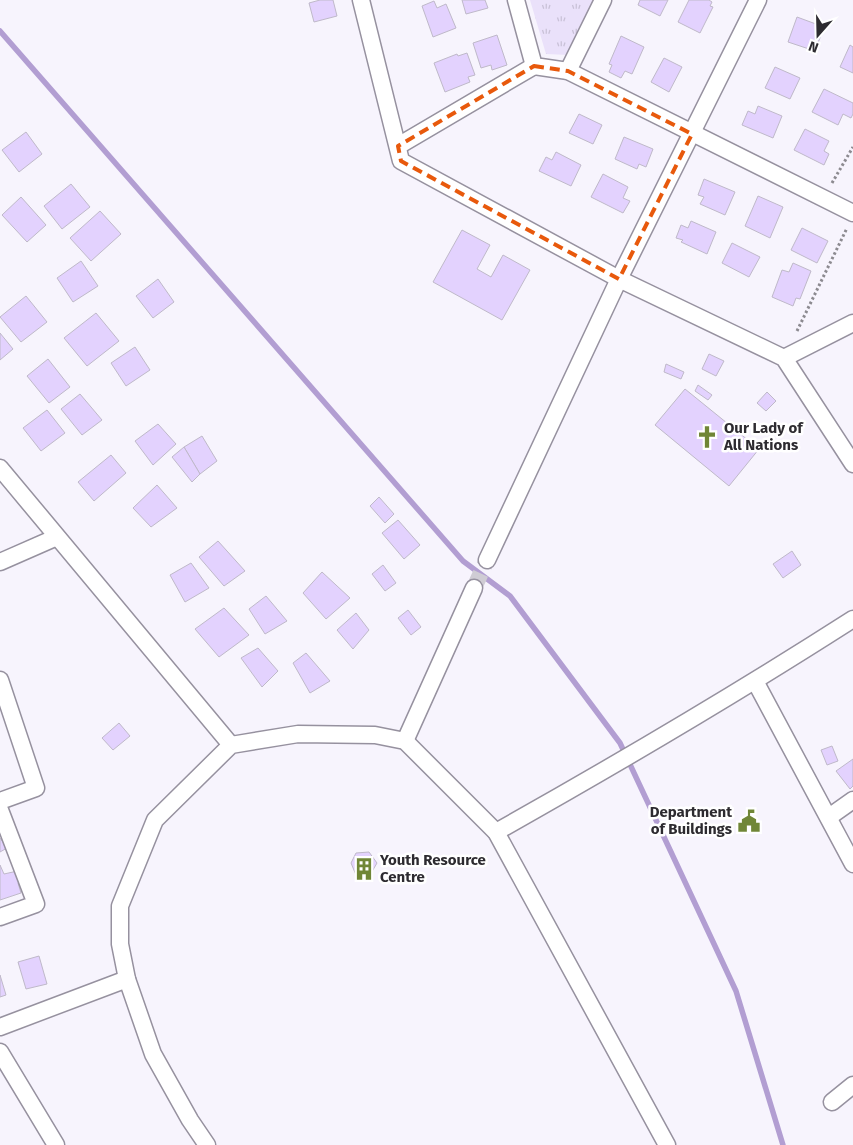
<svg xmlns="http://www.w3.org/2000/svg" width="853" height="1145" viewBox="0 0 853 1145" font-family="'Fira Sans',sans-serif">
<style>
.park{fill:url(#park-tufts)}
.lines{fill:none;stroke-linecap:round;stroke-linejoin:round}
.stream{stroke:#b29ed2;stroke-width:5.5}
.building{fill:#e3d2fe;stroke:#bfb9c9}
.minor-tunnel{stroke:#cfccd4;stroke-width:16;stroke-dasharray:16 8;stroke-linecap:butt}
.minor-casing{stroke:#96919f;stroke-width:19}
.path{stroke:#8c8a90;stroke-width:3;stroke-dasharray:2.5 2.5;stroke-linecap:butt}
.minor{stroke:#fff;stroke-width:16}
.marked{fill:none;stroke:#e8590c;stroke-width:4;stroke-dasharray:10 6;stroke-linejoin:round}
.labels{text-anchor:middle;stroke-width:5;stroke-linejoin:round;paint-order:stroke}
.poi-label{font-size:15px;font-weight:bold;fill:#2d2b30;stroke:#fff;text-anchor:start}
</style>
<defs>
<pattern id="park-tufts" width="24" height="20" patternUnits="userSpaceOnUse" patternTransform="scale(1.25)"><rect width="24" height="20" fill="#eae1fa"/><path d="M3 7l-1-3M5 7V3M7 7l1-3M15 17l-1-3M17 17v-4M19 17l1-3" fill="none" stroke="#c9c1d7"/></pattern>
</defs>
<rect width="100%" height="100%" fill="#f7f4fd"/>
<!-- park -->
<path class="park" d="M530,0H597L569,55L546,54Z"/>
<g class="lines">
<!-- stream -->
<path class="stream" d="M0,31L463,561L510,596L620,743L736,991L783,1145"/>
</g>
<!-- building -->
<g class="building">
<path d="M320,0H333L337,16L314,22L309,3Z"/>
<path d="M462,0H485L488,8L466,14Z"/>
<path d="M640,0H668L660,16L638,5Z"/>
<path d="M689,0H709L712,2L710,6L713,7L700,33L678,22Z"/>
<path d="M434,1L437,8L446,4L456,28L433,37L422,6Z"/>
<path d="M797,17L824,27L815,51L788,42Z"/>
<path d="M497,35L507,65L492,70L491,65L481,68L473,43Z"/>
<path d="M621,36L644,47L632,74L625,71L621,78L609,72L612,65L609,64Z"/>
<path d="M850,45L853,47V73L840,67Z"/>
<path d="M467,53L475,75L468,77L470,82L445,92L434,63L457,54L458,56Z"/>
<path d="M664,58L682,67L669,92L651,82Z"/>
<path d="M775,67L800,78L790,99L765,88Z"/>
<path d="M824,89L853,103V114L851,118L843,114L838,125L812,112Z"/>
<path d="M758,106L782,116L773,138L742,125L748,111L755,114Z"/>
<path d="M579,114L602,125L593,144L569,133Z"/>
<path d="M805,129L829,141L824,151L829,154L824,165L794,150Z"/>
<path d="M26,132L42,154L19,172L2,150Z"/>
<path d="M624,137L653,149L646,167L639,164L637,169L615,159Z"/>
<path d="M556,152L581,165L571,186L539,171L546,157L552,160Z"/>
<path d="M603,174L628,187L623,198L630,201L623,213L591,197Z"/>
<path d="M704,179L735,192L725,215L700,204L704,197L698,195Z"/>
<path d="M71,184L90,207L62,229L44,206Z"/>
<path d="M758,196L783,207L770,238L745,226Z"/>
<path d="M21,197L46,225L27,242L2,215Z"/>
<path d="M100,211L121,234L91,261L70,238Z"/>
<path d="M691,221L716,232L707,254L681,242L683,240L676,238L681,225L688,228Z"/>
<path d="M802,228L828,241L817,263L791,250Z"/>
<path d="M462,230L490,245L477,269L491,277L503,255L530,270L502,320L433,282Z"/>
<path d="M732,243L760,257L749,277L722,263Z"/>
<path d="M81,261L98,286L73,302L57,278Z"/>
<path d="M793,263L811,271L800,299L796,298L793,306L772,297L782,270L789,272Z"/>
<path d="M158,279L174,302L153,318L136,296Z"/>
<path d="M26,296L47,322L21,342L0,317Z"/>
<path d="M96,313L119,341L87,366L64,338Z"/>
<path d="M0,333L13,349L0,360Z"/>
<path d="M135,347L150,370L126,386L111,363Z"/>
<path d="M709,354L724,361L716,376L702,369Z"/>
<path d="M48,359L70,387L49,403L27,376Z"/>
<path d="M666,364L684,372L681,379L664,372Z"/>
<path d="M698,385L712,395L708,400L695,391Z"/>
<path d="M685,389L759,449L729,486L655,425Z"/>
<path d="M767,392L776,401L766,411L757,403Z"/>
<path d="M80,394L102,420L82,435L61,409Z"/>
<path d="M47,410L65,433L41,451L23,428Z"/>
<path d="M158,424L176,444L153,465L135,441Z"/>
<path d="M202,436L217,461L200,474L184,447Z"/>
<path d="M184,447L200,474L192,482L172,457Z"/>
<path d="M111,455L126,473L94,501L78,482Z"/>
<path d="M157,485L177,508L151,527L133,508Z"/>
<path d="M379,497L394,514L385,523L370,506Z"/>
<path d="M398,520L420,545L404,559L382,533Z"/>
<path d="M218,541L245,571L224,586L199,557Z"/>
<path d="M792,551L801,565L783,578L773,564Z"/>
<path d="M191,563L209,588L185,602L170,575Z"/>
<path d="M383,565L396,583L385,591L372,574Z"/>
<path d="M322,572L350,598L326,619L303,593Z"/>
<path d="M266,596L287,621L265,634L249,609Z"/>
<path d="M224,608L249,635L219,657L195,629Z"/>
<path d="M408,610L421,627L411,635L398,618Z"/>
<path d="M356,613L369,630L353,649L337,630Z"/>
<path d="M258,648L278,671L262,687L241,658Z"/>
<path d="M306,653L330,681L310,693L293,663Z"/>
<path d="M119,723L130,736L113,750L102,738Z"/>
<path d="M832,746L838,761L827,765L821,750Z"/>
<path d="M853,759V786L850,789L836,771Z"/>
<path d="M0,838L7,848L0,852Z"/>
<path d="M369,852L377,863L370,875H356L351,863L356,853Z"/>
<path d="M0,865L4,874L22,870L25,881L18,883L21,893L0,900Z"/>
<path d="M39,956L47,984L26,989L18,962Z"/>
<path d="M0,975L6,995L0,997Z"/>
</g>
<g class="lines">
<!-- minor-tunnel -->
<path class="minor-tunnel" d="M474,588L487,560"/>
<defs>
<g id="minor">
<path d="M361,0L401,161L619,279L784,358L853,464"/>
<path d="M516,0L534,66L568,71L853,213"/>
<path d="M568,71L603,0"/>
<path d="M398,146L534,66"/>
<path d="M784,358L853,323"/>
<path d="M0,468L231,745"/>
<path d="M487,560L619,279L758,0"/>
<path d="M0,562L57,537"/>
<path d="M0,680L36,788L0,801"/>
<path d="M755,681L853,864"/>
<path d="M405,741L474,588"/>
<path d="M0,810L36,904L0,917"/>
<path d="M829,817L853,800"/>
<path d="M496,832C617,764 736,694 853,619"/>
<path d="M0,1027L127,979"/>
<path d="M0,1052L56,1145"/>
<path d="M832,1102L853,1085"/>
<path d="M207,1145L190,1120L153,1054L127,979L120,944V906L155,820L231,745L298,734L375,735L405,741L496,832L667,1145"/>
</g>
</defs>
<!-- minor casing -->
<use href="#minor" class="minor-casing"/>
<!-- path -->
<g class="path">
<path d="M832,183L853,147"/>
<path d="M797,331L847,228"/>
</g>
<!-- minor -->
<use href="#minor" class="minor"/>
</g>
<!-- marked area -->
<path class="marked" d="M534,66L568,71L692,134L619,279L401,161L398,146Z"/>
<!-- icons -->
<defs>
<symbol id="church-bare" viewBox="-9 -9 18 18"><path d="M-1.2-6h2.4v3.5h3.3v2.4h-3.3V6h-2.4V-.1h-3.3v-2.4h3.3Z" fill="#708637" stroke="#fff" stroke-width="2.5" paint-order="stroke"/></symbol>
<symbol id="civic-bare" viewBox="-9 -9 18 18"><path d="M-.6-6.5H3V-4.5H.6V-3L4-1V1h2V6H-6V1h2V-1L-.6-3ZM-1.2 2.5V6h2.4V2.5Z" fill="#708637" stroke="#fff" stroke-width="2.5" paint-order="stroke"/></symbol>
<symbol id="building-bare" viewBox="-9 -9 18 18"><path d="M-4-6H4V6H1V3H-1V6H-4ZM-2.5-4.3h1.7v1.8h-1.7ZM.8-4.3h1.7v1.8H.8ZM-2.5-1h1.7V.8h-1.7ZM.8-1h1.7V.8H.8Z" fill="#708637" stroke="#fff" stroke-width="2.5" paint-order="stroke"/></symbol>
</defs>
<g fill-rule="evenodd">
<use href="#church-bare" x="691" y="421" width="32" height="32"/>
<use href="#civic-bare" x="733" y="805" width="32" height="32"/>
<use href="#building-bare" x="348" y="853" width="32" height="32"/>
</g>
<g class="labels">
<!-- poi labels -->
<g class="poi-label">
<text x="724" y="433">Our Lady of<tspan x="724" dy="17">All Nations</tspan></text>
<text x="732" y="817" text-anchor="end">Department<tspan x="732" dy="17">of Buildings</tspan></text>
<text x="380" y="865">Youth Resource<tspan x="380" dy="17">Centre</tspan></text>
</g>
</g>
<!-- north arrow -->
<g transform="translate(818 35) rotate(200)" stroke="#ffffff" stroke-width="4" paint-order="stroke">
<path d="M0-4L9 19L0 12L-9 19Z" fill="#2d2b30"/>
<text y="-8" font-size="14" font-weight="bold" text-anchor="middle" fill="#2d2b30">N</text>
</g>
</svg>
